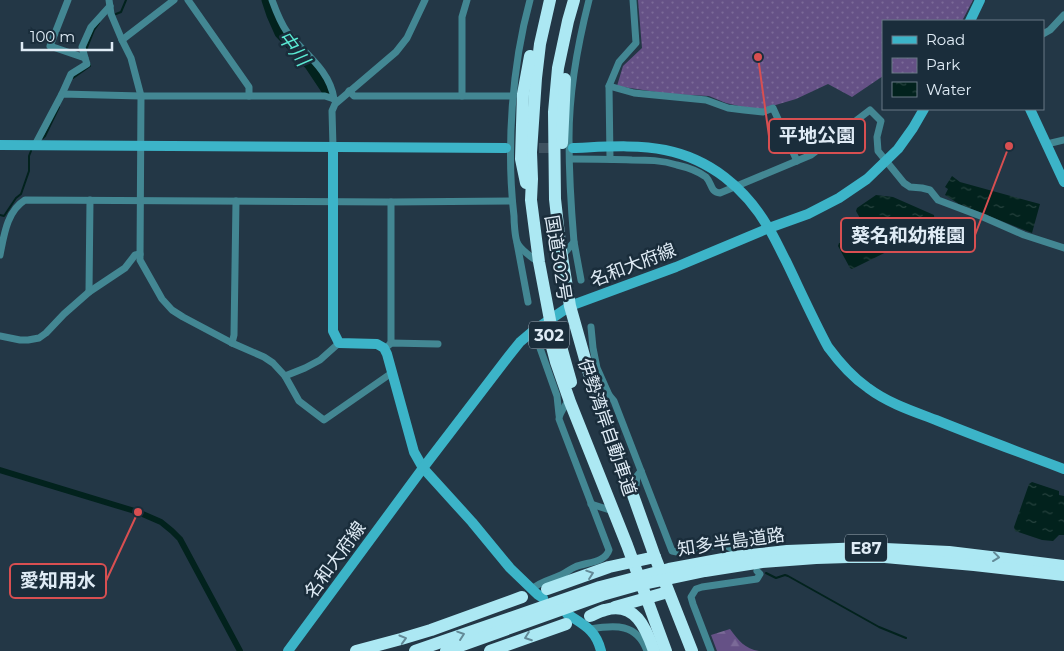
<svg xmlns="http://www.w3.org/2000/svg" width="1064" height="651" viewBox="0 0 1064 651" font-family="Montserrat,'Noto Sans JP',sans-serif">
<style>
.forest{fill:url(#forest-firs)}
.park{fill:url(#park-dots)}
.water{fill:url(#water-ripples)}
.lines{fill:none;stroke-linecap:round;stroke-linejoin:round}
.stream{stroke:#02221d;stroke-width:2}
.canal{stroke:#02221d;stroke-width:6}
.river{stroke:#02221d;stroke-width:11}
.secondary-tunnel{stroke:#3f5260;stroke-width:10;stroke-dasharray:10 5;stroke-linecap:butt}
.street{stroke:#438793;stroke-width:7}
.secondary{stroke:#3cb4c8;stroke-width:10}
.highway{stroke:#ace8f3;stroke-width:12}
.oneway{stroke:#638a97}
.labels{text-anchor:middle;stroke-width:5;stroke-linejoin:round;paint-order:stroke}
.shield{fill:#1a2d3b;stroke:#a4b2bd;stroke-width:1}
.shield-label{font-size:16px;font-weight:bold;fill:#dfebf5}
.street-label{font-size:18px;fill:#dfebf5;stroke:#1a2d3b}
.water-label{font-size:19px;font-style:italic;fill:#5aead3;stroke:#1a2d3b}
.leader{fill:none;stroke:#d84f51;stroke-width:2}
.callout-dot{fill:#d84f51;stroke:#1a2d3b;stroke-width:2}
.callout{fill:#1a2d3b;stroke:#d84f51;stroke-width:2}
.callout-label{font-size:19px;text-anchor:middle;font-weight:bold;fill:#dfebf5}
</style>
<defs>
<pattern id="forest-firs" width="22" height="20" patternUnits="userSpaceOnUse" patternTransform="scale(1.25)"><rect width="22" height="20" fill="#655186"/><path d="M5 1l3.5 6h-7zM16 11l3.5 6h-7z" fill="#7b6a98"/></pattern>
<pattern id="park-dots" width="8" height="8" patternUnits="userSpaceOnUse" patternTransform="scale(1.25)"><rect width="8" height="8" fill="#655186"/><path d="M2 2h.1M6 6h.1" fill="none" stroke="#7b6a98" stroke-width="1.8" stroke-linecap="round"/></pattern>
<pattern id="water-ripples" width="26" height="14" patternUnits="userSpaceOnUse" patternTransform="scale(1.25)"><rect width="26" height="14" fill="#02221d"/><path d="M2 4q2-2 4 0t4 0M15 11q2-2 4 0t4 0" fill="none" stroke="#26423e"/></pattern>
</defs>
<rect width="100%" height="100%" fill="#233746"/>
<!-- forest -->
<path class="forest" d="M730,629C738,640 745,649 759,651H717L711,635Z"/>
<!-- park -->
<path class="park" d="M638,0H973L962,21H883V76L852,97L828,84L796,99L762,109L747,108L726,103L709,96L669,94L617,86L623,66L642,48Z"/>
<!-- water -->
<g class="water">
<path d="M952,176L960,182L1040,204L1032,233L959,204L945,195L948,189L945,187Z"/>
<path d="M876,195L893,197L934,215L935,228L852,269L850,268L838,246L839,243L866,229L856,211L857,208Z"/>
<path d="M1032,482L1059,491V495L1064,496V535H1059L1053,541L1042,540L1015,531L1014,527L1029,484Z"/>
</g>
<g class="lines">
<!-- stream -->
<g class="stream">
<path d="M116,14L121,12L126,0"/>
<path d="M86,50L94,30L99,23"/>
<path d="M73,78L90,66V64"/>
<path d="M43,138L45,136L59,107"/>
<path d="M0,215L4,216L16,198L21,194L29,171V156L31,151"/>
<path d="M766,573L776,578L785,575L788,576L879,627L906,638"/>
</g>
<!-- canal -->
<path class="canal" d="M0,470L138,512L161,522L172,531L180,539L240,651"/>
<!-- river -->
<path class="river" d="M267,0L272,15L280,33L310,65L328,92"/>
<!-- secondary-tunnel -->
<path class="secondary-tunnel" d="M524,148H560"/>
<!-- street -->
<g class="street">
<path d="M68,0L50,46L85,58L82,47L91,27L110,6"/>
<path d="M109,0L111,14L122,40L131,58L141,96L140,260L162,299L172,310L183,317L232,343L264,357L273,363L285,376L299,401L324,420L393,372"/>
<path d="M188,0L249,87V96"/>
<path d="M272,0C276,11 280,22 287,32C304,53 330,70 334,99"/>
<path d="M530,0C512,65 506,148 514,216C514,222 515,237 517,242C519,248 533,259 539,262"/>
<path d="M1043,34L1050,30L1064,15"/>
<path d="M122,40L174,0"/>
<path d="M609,86L634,93L706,100L728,108L744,110L763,112L773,108L797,161"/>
<path d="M349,91L354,96H513"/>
<path d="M62,94L71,74L87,64L85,58"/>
<path d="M462,96V17L467,0"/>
<path d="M1047,144L1064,140"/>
<path d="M35,145L62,94L141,96H325L334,99L337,101"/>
<path d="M333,147L332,111L335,104L396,52L407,38L425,0"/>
<path d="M570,159C591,159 611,159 632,160C647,160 662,160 677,165C686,167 698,171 706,177C712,183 710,192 720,193L811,155L870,110L881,121L877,137L878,151L904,183L910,187L922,188L930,190L938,200L983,217L1024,235L1064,248"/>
<path d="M610,159L609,86L619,62L636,43L633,0"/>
<path d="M574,242L581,280"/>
<path d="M517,243L528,302"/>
<path d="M0,255C4,235 7,211 25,200L391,202L512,201"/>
<path d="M562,256L574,242C571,207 569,172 569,138C569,93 578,43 589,0"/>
<path d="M89,292L90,200"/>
<path d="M591,327L593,348L597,368L609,395"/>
<path d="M0,336L20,340H28L39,338L46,333L64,314L89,292L125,268L135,255L140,254"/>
<path d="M232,343L234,335L236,201"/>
<path d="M391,343V202"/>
<path d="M389,345L391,343L438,344"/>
<path d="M540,348L557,396L559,415"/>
<path d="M285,376L305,368L320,360L339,343"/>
<path d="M594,391L609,395L614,401L672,551L677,552L723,544L733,549"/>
<path d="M635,495L637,476L641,471"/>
<path d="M591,504L613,511"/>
<path d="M532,589C541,581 550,580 561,575C566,573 570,569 575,567C586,562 605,563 609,550L559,419C559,413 566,405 569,399"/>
<path d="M590,629C615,625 637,623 647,651"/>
<path d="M711,651L693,604L691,597L696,589L702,587L757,579L760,574L757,571"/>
</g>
<!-- secondary -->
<g class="secondary">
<path d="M970,21L980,0"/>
<path d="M1030,109L1064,182"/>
<path d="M0,145L506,148"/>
<path d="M333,147V331L339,343L377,344L384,348L387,354L414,452L423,468L472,522L510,568L537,594L543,598"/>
<path d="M573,148C601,147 638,144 665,150C710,159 745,188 768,227C775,238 780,250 786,261C800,290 813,319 828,347C839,362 852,377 868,388C888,403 912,411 936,420C978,437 1021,453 1064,469"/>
<path d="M567,614C584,625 596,630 601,651"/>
<path d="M288,651L423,468L508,357L520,342L533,331L570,306L676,267L769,228L808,214L839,198L867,179L898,149L913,128L924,109"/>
</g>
<!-- highway -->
<g class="highway">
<path d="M550,0L540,44L536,78L531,152L532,179L531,200L539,262L550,320L548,332L556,362L570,402L627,545L666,651"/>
<path d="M574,0L568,21L558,68L554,112L555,199L560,244L570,306L594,391L634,498L655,557L692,651"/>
<path d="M562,143L565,79"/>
<path d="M526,183L521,159L522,125L523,94L530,56"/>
<path d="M558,336L571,382"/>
<path d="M547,589L609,567L655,557"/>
<path d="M615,607L668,592"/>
<path d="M590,616C595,614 600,611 605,610C635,601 646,628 654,651"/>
<path d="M356,651L401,639L431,630L522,597"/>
<path d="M415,651L600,587L669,569L734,557L787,551L864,548L949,552L1064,566"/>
<path d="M446,651L602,595L634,586L705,571L762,562L816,558L848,557H885L974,565L1064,575"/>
<path d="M490,651L566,624"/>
</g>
</g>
<!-- one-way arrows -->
<defs><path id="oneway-chevron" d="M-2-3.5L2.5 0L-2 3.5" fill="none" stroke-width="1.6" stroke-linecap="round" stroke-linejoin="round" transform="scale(1.25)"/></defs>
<g class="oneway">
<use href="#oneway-chevron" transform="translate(996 557) rotate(7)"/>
<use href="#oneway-chevron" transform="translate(590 574) rotate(-19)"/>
<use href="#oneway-chevron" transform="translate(461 635) rotate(-19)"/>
<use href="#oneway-chevron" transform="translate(528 637) rotate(160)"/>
<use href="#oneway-chevron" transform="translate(403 639) rotate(-16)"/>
</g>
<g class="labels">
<!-- shield labels -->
<g class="shield">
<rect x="529" y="321.5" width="40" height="27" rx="4"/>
<rect x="845" y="534.5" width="42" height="27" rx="4"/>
</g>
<g class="shield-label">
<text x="549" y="341">302</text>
<text x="866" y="554">E87</text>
</g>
<!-- street labels -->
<g class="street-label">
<text transform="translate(558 258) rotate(81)" y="6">国道302号</text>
<text transform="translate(633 265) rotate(-21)" y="6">名和大府線</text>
<text transform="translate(607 427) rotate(71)" y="6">伊勢湾岸自動車道</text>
<text transform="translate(731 542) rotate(-8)" y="6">知多半島道路</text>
<text transform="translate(335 560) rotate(-54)" y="6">名和大府線</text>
</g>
<!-- water labels -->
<g class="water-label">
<text transform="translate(294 48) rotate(53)" y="7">中川</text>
</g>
</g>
<!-- callouts -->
<path class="leader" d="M758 57L769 136M1009 146L975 235M138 512L106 581"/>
<g class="callout-dot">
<circle cx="758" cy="57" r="5"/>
<circle cx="1009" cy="146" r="5"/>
<circle cx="138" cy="512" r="5"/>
</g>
<g class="callout">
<rect x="769" y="119" width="96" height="34" rx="5"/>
<rect x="841" y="218" width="134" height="34" rx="5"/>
<rect x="10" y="564" width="96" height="34" rx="5"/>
</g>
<g class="callout-label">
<text x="817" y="142">平地公園</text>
<text x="908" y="242">葵名和幼稚園</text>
<text x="58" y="587">愛知用水</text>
</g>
<!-- legend -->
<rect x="882" y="20" width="162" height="90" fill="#1a2d3b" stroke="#697985"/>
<rect x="892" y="36" width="25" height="8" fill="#3cb4c8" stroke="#697985"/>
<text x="926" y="45" font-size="15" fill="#dfebf5">Road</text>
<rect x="892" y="58" width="25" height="15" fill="url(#park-dots)" stroke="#697985"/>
<text x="926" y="70" font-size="15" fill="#dfebf5">Park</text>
<rect x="892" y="82" width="25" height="15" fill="url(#water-ripples)" stroke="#697985"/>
<text x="926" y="95" font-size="15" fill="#dfebf5">Water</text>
<!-- scale -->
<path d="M22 42v8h90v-8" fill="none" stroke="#dfebf5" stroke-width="2.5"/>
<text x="30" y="42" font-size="15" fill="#dfebf5" stroke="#1a2d3b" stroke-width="4" paint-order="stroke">100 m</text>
</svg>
